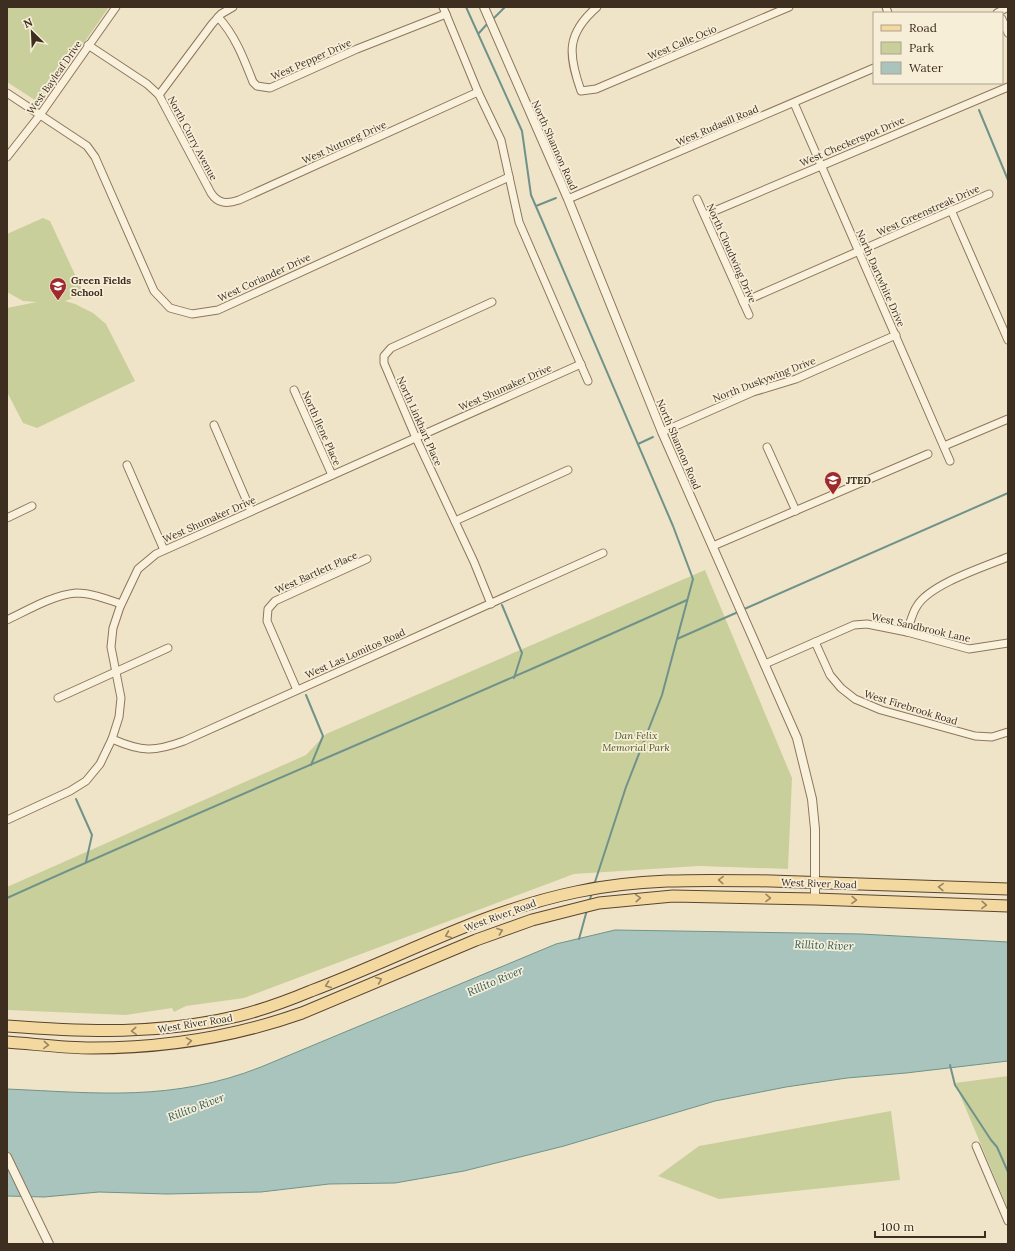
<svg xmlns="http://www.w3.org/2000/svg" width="1015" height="1251" viewBox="0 0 1015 1251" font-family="Lora,serif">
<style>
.green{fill:#c9cf9b}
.water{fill:#a9c4bc;stroke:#6f938a}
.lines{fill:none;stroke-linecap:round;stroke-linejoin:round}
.stream{stroke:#6f938a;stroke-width:2}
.minor-casing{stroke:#8d765c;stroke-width:9}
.tertiary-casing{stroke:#8d765c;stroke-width:10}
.primary-casing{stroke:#5b4430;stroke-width:13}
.minor{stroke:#faf1dc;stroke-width:7}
.tertiary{stroke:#faf1dc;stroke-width:8}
.primary{stroke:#f3d9a0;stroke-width:11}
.oneway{stroke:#988460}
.labels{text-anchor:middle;stroke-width:3.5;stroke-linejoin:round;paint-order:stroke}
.street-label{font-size:10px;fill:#3d2e20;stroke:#f7eed8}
.poi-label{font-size:10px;font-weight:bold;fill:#3d2e20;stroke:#f7eed8;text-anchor:start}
.park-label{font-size:10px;font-style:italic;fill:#4d5a26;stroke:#f7eed8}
.water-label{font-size:11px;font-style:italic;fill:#2f5d5a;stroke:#f7eed8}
</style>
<rect width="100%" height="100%" fill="#f0e4c8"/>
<!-- green -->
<g class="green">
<path d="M7,7H109L41,104L7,82Z"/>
<path d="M43,218L50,221L84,294L65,301L75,304L93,313L106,324L135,381L37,428L23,423L7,392V308L37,302L23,301L7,292V234Z"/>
<path d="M705,570L792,778L788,869L699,866L574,874L244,998L186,1006L174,1012L172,1008L126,1015L7,1010V887L306,755L326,734Z"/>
<path d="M1008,1076V1209L955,1083Z"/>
<path d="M891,1111L900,1180L719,1199L658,1176L699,1146Z"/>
</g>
<!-- water -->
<path class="water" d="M615,930L861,934L1008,942V1061L906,1073L847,1078L786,1087L715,1101L564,1146L464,1171L395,1183L329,1184L261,1192L167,1194L99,1192L44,1197L7,1196V1089C99,1093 172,1102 261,1067L556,944Z"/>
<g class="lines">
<!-- stream -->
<g class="stream">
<path d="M466,7L522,131L531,195L541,218L673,526L693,579L662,695L626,787L594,885"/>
<path d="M492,20L505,7"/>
<path d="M479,33L488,23"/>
<path d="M979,110L1008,180"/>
<path d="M536,206L556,198"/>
<path d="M638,444L653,437"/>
<path d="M502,605L522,653L514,678"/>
<path d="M742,610L1008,493"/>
<path d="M677,639L738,612"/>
<path d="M306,695L323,736L311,765"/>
<path d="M76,799L92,835L86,862"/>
<path d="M7,898C232,796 462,702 687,600"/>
<path d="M589,902L592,893"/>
<path d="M579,939L587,910"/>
<path d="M950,1065L955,1085L991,1140L997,1147L1008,1172"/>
</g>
<defs>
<g id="minor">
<path d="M443,7L478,92L501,140L519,222L588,381"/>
<path d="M597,7C566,34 568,54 581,91L596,89L789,7"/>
<path d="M886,7L888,13"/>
<path d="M997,13L1008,7"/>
<path d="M218,17C235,35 244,59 253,82L257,86L270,88L357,49L446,14"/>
<path d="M1002,19L1008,33"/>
<path d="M88,45L147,84L159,95L211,193C218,204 227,204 239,200L478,92"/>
<path d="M7,93L87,146L95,157L154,291L170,308L192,314L218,310L509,177"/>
<path d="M159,95L212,24L221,14L233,7"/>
<path d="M794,103L950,461"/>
<path d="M7,157L40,115L116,7"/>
<path d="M568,199L874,68"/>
<path d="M697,199L749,315"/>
<path d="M951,210L1008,340"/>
<path d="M705,215L1008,87"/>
<path d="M743,302L989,194"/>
<path d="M294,390L332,475"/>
<path d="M214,425L251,511"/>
<path d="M662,432L753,392L796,379L896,335"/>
<path d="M944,446L1008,419"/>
<path d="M767,447L796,511"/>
<path d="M127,465L164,550"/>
<path d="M7,518L32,506"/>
<path d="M455,521L568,470"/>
<path d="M713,546L928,454"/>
<path d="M491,604L474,562L416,438L384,363V356L391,348L492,302"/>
<path d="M7,620C28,610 53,595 76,593C91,593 107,599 121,604"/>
<path d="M907,632C910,624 912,613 917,606C930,584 984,567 1008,557"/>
<path d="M815,642L830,675L841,688L855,699L881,710L975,736L992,737L1008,732"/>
<path d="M765,664L854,625L867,624L907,632L969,649L1008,643"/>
<path d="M297,690L267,621L268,609L275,601L367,559"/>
<path d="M58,698L168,648"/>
<path d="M112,739C142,752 154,752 184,741L603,553"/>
<path d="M7,820L70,791L86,781L100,764L112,739L119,717L121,698L111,647L113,628L120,607L138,569L156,554L581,364"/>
<path d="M976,1146L1008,1221"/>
</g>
<g id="tertiary">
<path d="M484,7L568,199L662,432L797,738L812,799L815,829V899"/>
<path d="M7,1157L49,1244"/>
</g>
<g id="primary">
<path d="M7,1026C87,1032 159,1035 238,1016C262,1010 287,1001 311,991C399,958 483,911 576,892C641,878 705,880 771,881C850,883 929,886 1008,889"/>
<path d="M7,1042C35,1044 64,1048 92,1048C165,1048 234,1037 302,1013L476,940L532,920L599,903L673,896L815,899L1008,906"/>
</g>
</defs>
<!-- minor casing -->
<use href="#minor" class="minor-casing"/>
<!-- tertiary casing -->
<use href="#tertiary" class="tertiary-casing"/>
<!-- primary casing -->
<use href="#primary" class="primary-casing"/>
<!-- minor -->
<use href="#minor" class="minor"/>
<!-- tertiary -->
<use href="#tertiary" class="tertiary"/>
<!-- primary -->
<use href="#primary" class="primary"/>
</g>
<!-- one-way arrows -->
<defs><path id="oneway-chevron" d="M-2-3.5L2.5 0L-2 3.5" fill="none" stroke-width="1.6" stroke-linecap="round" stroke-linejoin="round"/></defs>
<g class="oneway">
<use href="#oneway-chevron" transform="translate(721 880) rotate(-178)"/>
<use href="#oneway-chevron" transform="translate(941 887) rotate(-178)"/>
<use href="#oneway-chevron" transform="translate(638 898) rotate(-4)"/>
<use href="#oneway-chevron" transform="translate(768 898) rotate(1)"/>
<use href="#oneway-chevron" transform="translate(854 900) rotate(2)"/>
<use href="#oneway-chevron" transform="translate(984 905) rotate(2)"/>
<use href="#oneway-chevron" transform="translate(500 931) rotate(-20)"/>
<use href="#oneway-chevron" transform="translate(448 935) rotate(157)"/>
<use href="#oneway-chevron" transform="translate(379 980) rotate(-23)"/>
<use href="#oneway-chevron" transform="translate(328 985) rotate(159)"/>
<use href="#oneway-chevron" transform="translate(134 1031) rotate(176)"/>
<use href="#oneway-chevron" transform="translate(189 1041) rotate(-9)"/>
<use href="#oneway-chevron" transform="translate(46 1045) rotate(4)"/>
</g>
<!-- icons -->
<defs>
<symbol id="school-pin" viewBox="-11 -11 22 30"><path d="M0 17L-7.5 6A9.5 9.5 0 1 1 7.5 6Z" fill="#9e2a2b" stroke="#f7eed8"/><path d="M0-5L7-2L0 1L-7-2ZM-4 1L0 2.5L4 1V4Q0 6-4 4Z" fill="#fff"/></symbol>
</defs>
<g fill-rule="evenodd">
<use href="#school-pin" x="48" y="276" width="20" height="27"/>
<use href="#school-pin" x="823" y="470" width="20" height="27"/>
</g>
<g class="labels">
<!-- street labels -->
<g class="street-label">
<text transform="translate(682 42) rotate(-23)" y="4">West Calle Ocio</text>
<text transform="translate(311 59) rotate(-24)" y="4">West Pepper Drive</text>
<text transform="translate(54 77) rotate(-55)" y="4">West Bayleaf Drive</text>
<text transform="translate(717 125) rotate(-23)" y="4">West Rudasill Road</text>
<text transform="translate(193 138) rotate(62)" y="4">North Curry Avenue</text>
<text transform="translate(852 141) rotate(-23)" y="4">West Checkerspot Drive</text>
<text transform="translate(344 142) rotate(-24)" y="4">West Nutmeg Drive</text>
<text transform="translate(555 145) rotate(66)" y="4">North Shannon Road</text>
<text transform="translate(928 210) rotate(-24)" y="4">West Greenstreak Drive</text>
<text transform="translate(732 253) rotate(66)" y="4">North Cloudwing Drive</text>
<text transform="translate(264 277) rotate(-25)" y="4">West Coriander Drive</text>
<text transform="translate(881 278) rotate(66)" y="4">North Dartwhite Drive</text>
<text transform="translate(764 379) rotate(-21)" y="4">North Duskywing Drive</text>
<text transform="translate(505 387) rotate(-24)" y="4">West Shumaker Drive</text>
<text transform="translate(420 421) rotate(66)" y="4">North Linkhart Place</text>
<text transform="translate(322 428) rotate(66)" y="4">North Ilene Place</text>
<text transform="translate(679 444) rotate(67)" y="4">North Shannon Road</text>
<text transform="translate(209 519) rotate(-24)" y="4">West Shumaker Drive</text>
<text transform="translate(316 572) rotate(-24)" y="4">West Bartlett Place</text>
<text transform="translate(921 627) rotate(13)" y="4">West Sandbrook Lane</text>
<text transform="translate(355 653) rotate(-24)" y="4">West Las Lomitos Road</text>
<text transform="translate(911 707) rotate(17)" y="4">West Firebrook Road</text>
<text transform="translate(819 883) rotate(2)" y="4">West River Road</text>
<text transform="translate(500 915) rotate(-20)" y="4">West River Road</text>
<text transform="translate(195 1023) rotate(-9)" y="4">West River Road</text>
</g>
<!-- poi labels -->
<g class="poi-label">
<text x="71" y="284">Green Fields<tspan x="71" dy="12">School</tspan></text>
<text x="846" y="484">JTED</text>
</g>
<!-- park labels -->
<g class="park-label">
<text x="636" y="739">Dan Felix<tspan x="636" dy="12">Memorial Park</tspan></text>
</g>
<!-- water labels -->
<g class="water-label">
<text transform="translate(824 945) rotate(2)" y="4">Rillito River</text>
<text transform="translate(495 981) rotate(-23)" y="4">Rillito River</text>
<text transform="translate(196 1107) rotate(-21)" y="4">Rillito River</text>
</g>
</g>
<!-- border -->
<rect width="1015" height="1251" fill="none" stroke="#3d2e20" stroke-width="16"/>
<!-- legend -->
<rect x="873" y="12" width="130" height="72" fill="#f7eed8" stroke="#ada18e"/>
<rect x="881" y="25" width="20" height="6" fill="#f3d9a0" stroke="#ada18e"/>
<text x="909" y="32" font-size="12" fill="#3d2e20">Road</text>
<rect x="881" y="42" width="20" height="12" fill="#c9cf9b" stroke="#ada18e"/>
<text x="909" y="52" font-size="12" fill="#3d2e20">Park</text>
<rect x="881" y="62" width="20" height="12" fill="#a9c4bc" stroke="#ada18e"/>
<text x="909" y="72" font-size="12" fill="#3d2e20">Water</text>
<!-- north arrow -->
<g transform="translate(32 32) rotate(336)" stroke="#f7eed8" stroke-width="3" paint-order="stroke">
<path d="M0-3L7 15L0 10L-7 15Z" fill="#3d2e20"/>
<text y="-6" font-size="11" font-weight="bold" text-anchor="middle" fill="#3d2e20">N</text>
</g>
<!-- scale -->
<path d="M875 1231v6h110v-6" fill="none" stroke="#3d2e20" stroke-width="2"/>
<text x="881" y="1231" font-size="12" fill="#3d2e20" stroke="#f7eed8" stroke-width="3" paint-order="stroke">100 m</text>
</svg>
